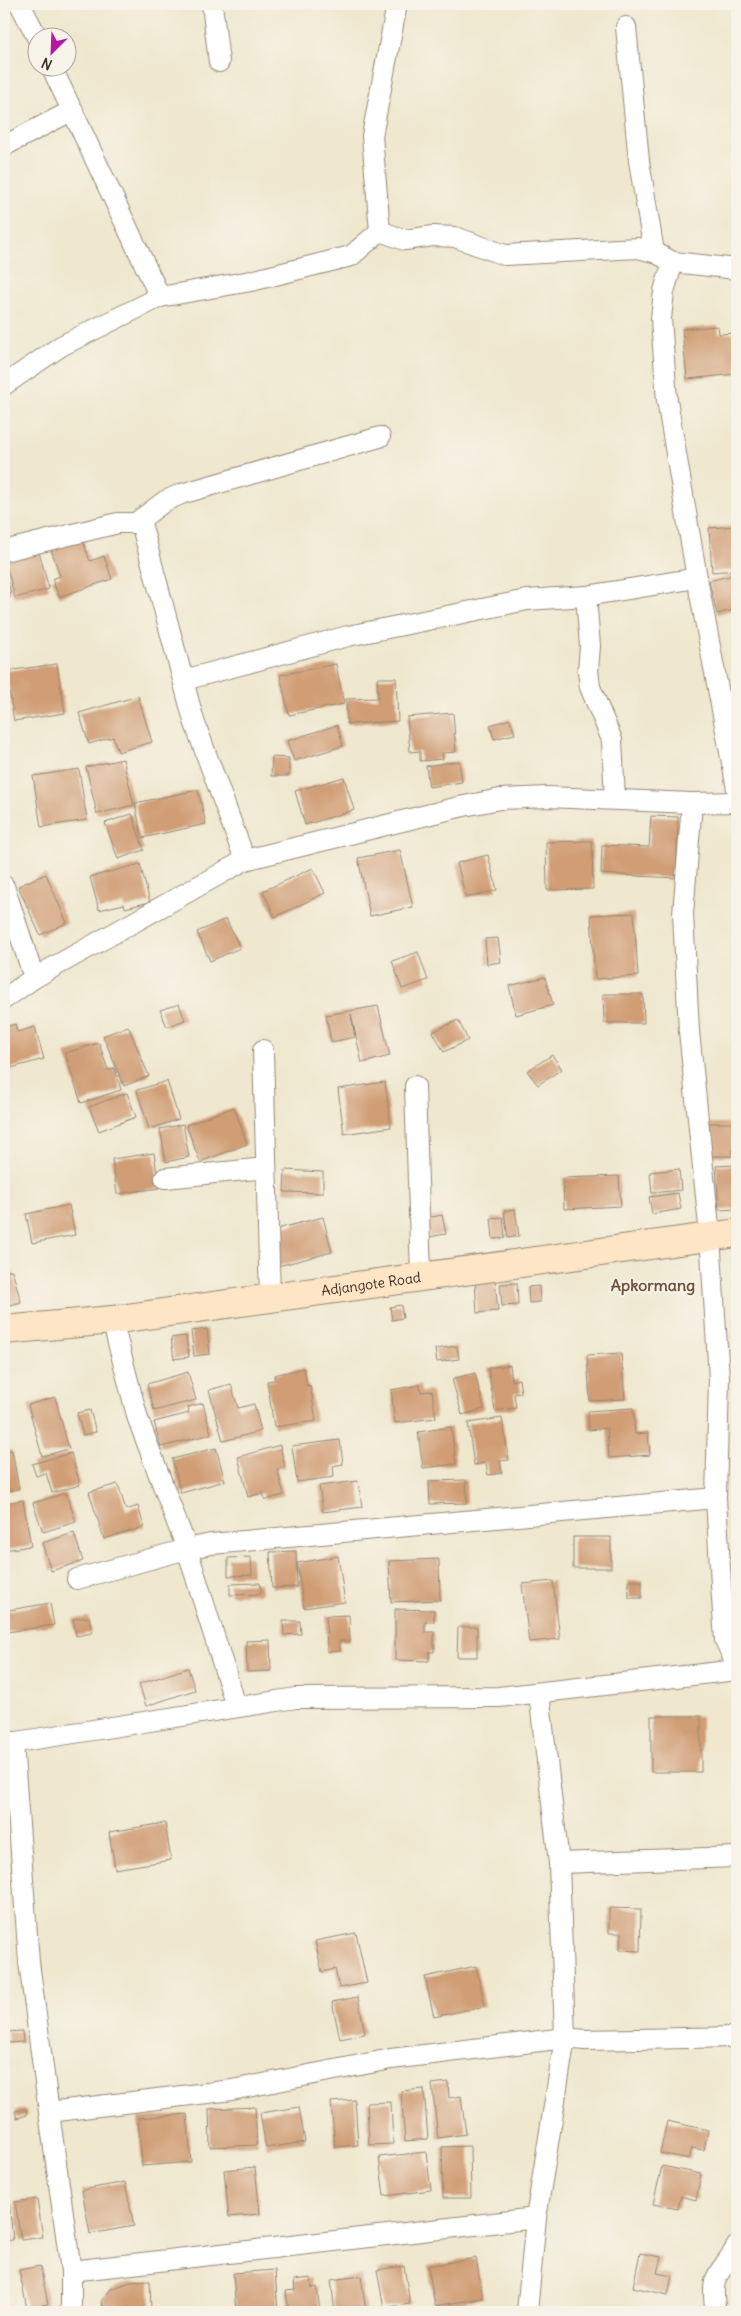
<svg xmlns="http://www.w3.org/2000/svg" width="741" height="2316" viewBox="0 0 741 2316" font-family="Delius,sans-serif">
<style>
.building{fill:#d09d75}
.lines{fill:none;stroke-linecap:round;stroke-linejoin:round}
.street-casing{stroke:#958876;stroke-width:22}
.secondary-casing{stroke:#958876;stroke-width:30}
.street{stroke:#fff;stroke-width:20}
.secondary{stroke:#fde5c5;stroke-width:28}
.labels{text-anchor:middle;stroke-width:4;stroke-linejoin:round;paint-order:stroke}
.street-label{font-size:14px;fill:#3b2a1e;stroke:#f7f3e8}
.quarter-label{font-size:16px;font-weight:bold;fill:#6f523c;stroke:#f7f3e8}
</style>
<rect width="100%" height="100%" fill="#f7f3e8"/>
<filter id="ink" filterUnits="userSpaceOnUse"><feTurbulence type="fractalNoise" baseFrequency=".02" numOctaves="2"/><feDisplacementMap in="SourceGraphic" scale="10" xChannelSelector="R" yChannelSelector="G"/><feConvolveMatrix kernelMatrix="1 2 1 2 8 2 1 2 1" color-interpolation-filters="sRGB"/></filter>
<filter id="wash" filterUnits="userSpaceOnUse"><feTurbulence type="fractalNoise" baseFrequency=".0096" numOctaves="4" result="noise"/><feDisplacementMap in="SourceGraphic" scale="20" xChannelSelector="R" yChannelSelector="G"/><feGaussianBlur stdDeviation="1.12" result="paint"/><feColorMatrix in="noise" values="0 0 0 0 0 0 0 0 0 0 0 0 0 0 0 0 0 1.4 0 .05"/><feComposite in="paint" operator="in"/></filter>
<g filter="url(#wash)">
<rect width="100%" height="100%" fill="#efe7ce"/>
<g id="blocks">
<!-- building -->
<g class="building">
<path d="M718,326L719,334L736,333L737,374L687,379L682,329Z"/>
<path d="M737,526V570L712,572L709,528Z"/>
<path d="M81,535L90,561L104,556L112,579L59,597L52,579L60,576L50,546Z"/>
<path d="M38,548L49,589L15,598L4,557Z"/>
<path d="M4,571L11,592L4,594Z"/>
<path d="M737,574V609L717,614L709,581Z"/>
<path d="M57,664L65,713L14,721L6,671Z"/>
<path d="M336,664L344,704L289,715L280,675Z"/>
<path d="M377,678H396L398,721L347,724L346,699L378,698Z"/>
<path d="M138,696L152,742L118,752L113,737L89,744L79,713Z"/>
<path d="M453,713L456,752L442,753L443,759L420,761V751L410,752L407,717Z"/>
<path d="M510,719L515,734L494,739L490,725Z"/>
<path d="M337,725L343,746L294,761L287,741Z"/>
<path d="M272,757L289,758V776H271Z"/>
<path d="M123,759L134,805L97,814L86,767Z"/>
<path d="M459,761L462,782L429,787L426,766Z"/>
<path d="M79,769L87,820L41,827L33,776Z"/>
<path d="M344,777L354,810L305,825L295,791Z"/>
<path d="M198,790L206,824L142,838L135,803Z"/>
<path d="M132,814L144,850L118,859L105,823Z"/>
<path d="M651,816L678,817L676,878L601,874L602,845L649,847Z"/>
<path d="M592,841L593,889L547,890L546,842Z"/>
<path d="M400,850L413,907L370,916L358,858Z"/>
<path d="M488,855L497,890L466,898L457,863Z"/>
<path d="M140,864L150,902L125,908L124,904L99,910L90,877Z"/>
<path d="M313,868L325,893L275,917L263,891Z"/>
<path d="M46,874L67,923L40,935L18,886Z"/>
<path d="M634,913L638,976L595,979L591,915Z"/>
<path d="M226,919L240,948L210,961L197,932Z"/>
<path d="M498,938L501,962L487,964L485,939Z"/>
<path d="M418,952L428,980L402,989L392,961Z"/>
<path d="M545,977L553,1005L516,1015L509,986Z"/>
<path d="M603,994H643L644,1023H604Z"/>
<path d="M179,1004L185,1020L167,1027L160,1010Z"/>
<path d="M378,1006L390,1056L362,1063L351,1014L355,1037L331,1042L326,1015Z"/>
<path d="M458,1020L468,1040L444,1052L433,1032Z"/>
<path d="M15,1024L17,1032L35,1027L44,1059L4,1070V1027Z"/>
<path d="M128,1026L149,1076L124,1086L103,1036Z"/>
<path d="M99,1043L108,1070L115,1068L121,1090L81,1103L65,1053Z"/>
<path d="M552,1055L562,1069L538,1085L527,1071Z"/>
<path d="M167,1081L179,1119L149,1129L137,1090Z"/>
<path d="M385,1082L391,1127L344,1134L338,1089Z"/>
<path d="M127,1093L136,1117L99,1131L89,1107Z"/>
<path d="M234,1107L247,1144L200,1162L186,1125Z"/>
<path d="M701,1123H737V1150H733V1156H702Z"/>
<path d="M183,1124L189,1157L166,1162L160,1129Z"/>
<path d="M154,1153L159,1188L117,1194L112,1159Z"/>
<path d="M737,1165V1209L719,1210L716,1166Z"/>
<path d="M679,1169L681,1190L652,1193L650,1172Z"/>
<path d="M285,1170L323,1172V1193L284,1192Z"/>
<path d="M619,1176L621,1206L564,1209L563,1178Z"/>
<path d="M678,1193L681,1209L652,1214L649,1197Z"/>
<path d="M69,1205L75,1235L32,1243L26,1214Z"/>
<path d="M515,1209L519,1236L508,1238L504,1211Z"/>
<path d="M442,1215L446,1234L429,1237L426,1218Z"/>
<path d="M323,1217L332,1252L278,1266L269,1231Z"/>
<path d="M503,1217L505,1238L493,1239L491,1218Z"/>
<path d="M12,1270L21,1302L4,1307V1272Z"/>
<path d="M495,1280L498,1311L477,1313L475,1282Z"/>
<path d="M517,1283L518,1305L502,1306L500,1284Z"/>
<path d="M539,1286L540,1302L529,1303L528,1287Z"/>
<path d="M401,1305L403,1318L392,1320L390,1307Z"/>
<path d="M207,1329L210,1354L194,1356L191,1331Z"/>
<path d="M186,1336L189,1357L174,1359L171,1338Z"/>
<path d="M457,1346L459,1359L437,1362L435,1349Z"/>
<path d="M621,1353L625,1399L590,1401L587,1355Z"/>
<path d="M510,1365L512,1381L519,1379L521,1393L514,1394L516,1408L495,1411L488,1368Z"/>
<path d="M304,1368L307,1386L310,1385L316,1421L274,1427L267,1381L275,1380L274,1375Z"/>
<path d="M188,1372L196,1400L154,1411L147,1384Z"/>
<path d="M475,1373L484,1409L462,1415L452,1379Z"/>
<path d="M231,1384L238,1408L254,1404L261,1431L223,1441L209,1390Z"/>
<path d="M420,1385L421,1392L432,1391L436,1418L395,1423L391,1390Z"/>
<path d="M55,1397L69,1449L42,1456L28,1405Z"/>
<path d="M203,1403L211,1434L161,1447L154,1422L189,1413L188,1407Z"/>
<path d="M633,1408L635,1434L648,1433L650,1455L609,1458L607,1428L589,1430L588,1411Z"/>
<path d="M90,1410L96,1432L83,1435L77,1413Z"/>
<path d="M502,1418L509,1460L500,1461L502,1473L488,1475L486,1463L474,1465L468,1423Z"/>
<path d="M451,1427L456,1464L423,1468L418,1432Z"/>
<path d="M340,1440L343,1464L333,1466L334,1477L297,1482L292,1446Z"/>
<path d="M280,1445L285,1467L277,1469L284,1495L265,1500L263,1493L248,1497L238,1457Z"/>
<path d="M216,1448L225,1481L181,1493L172,1459Z"/>
<path d="M12,1450L19,1489L4,1492V1451Z"/>
<path d="M71,1453L80,1485L52,1493L46,1473L36,1476L32,1464Z"/>
<path d="M466,1480L467,1503L430,1504L429,1481Z"/>
<path d="M358,1481L362,1507L323,1512L319,1486Z"/>
<path d="M118,1484L126,1510L138,1506L144,1527L104,1539L89,1492Z"/>
<path d="M66,1493L76,1522L43,1532L33,1503Z"/>
<path d="M23,1500L31,1546L4,1550V1503Z"/>
<path d="M74,1533L83,1561L51,1571L42,1543Z"/>
<rect x="573" y="1537" width="38" height="31"/>
<path d="M296,1551L297,1587L272,1588L270,1552Z"/>
<path d="M338,1556L345,1602L304,1608L297,1563Z"/>
<path d="M251,1557L252,1575L228,1576V1558Z"/>
<path d="M439,1559L440,1600L391,1602L389,1561Z"/>
<path d="M553,1581L560,1639L529,1642L522,1584Z"/>
<path d="M628,1581H642V1598H629Z"/>
<path d="M260,1583L261,1594L230,1595V1584Z"/>
<path d="M50,1603L54,1625L7,1632L4,1611Z"/>
<path d="M395,1609L434,1610V1622H425V1632H434V1652H429V1661L395,1660Z"/>
<path d="M349,1615L350,1641H339L340,1651L327,1652L326,1616Z"/>
<path d="M89,1617L92,1633L76,1636L73,1619Z"/>
<path d="M283,1621H300L301,1634L284,1635Z"/>
<path d="M458,1627H477V1657H457Z"/>
<path d="M270,1640L271,1671L247,1672L246,1641Z"/>
<path d="M188,1668L195,1690L146,1706L139,1684Z"/>
<rect x="651" y="1716" width="50" height="56"/>
<path d="M165,1823L171,1860L115,1869L109,1832Z"/>
<path d="M609,1908L641,1909L640,1951L620,1950L621,1933H609Z"/>
<path d="M356,1933L367,1983L339,1988L335,1969L322,1972L315,1941Z"/>
<path d="M476,1966L485,2006L434,2017L425,1977Z"/>
<path d="M358,1997L365,2034L340,2039L332,2002Z"/>
<path d="M22,2031L23,2042L8,2043L7,2032Z"/>
<path d="M448,2082L449,2098L461,2096L466,2134L438,2138L432,2084Z"/>
<path d="M424,2089L428,2139L405,2141L401,2091Z"/>
<path d="M355,2100L358,2145L335,2147L331,2102Z"/>
<path d="M391,2102L393,2144L369,2145L367,2103Z"/>
<path d="M255,2107L257,2145L210,2147L209,2109Z"/>
<path d="M299,2107L305,2142L266,2148L260,2113Z"/>
<path d="M26,2109L27,2115L17,2118L15,2111Z"/>
<path d="M187,2114L191,2162L142,2166L138,2118Z"/>
<path d="M667,2121L708,2130L704,2150L692,2148L689,2159L660,2153Z"/>
<path d="M470,2146L471,2198H443L442,2147Z"/>
<path d="M426,2152L431,2190L384,2196L379,2157Z"/>
<path d="M662,2166L701,2174L696,2200L681,2196L678,2209L653,2204Z"/>
<path d="M255,2167L260,2214L229,2217L224,2170Z"/>
<path d="M125,2182L134,2226L90,2234L82,2190Z"/>
<path d="M37,2199L43,2237L21,2240L15,2202Z"/>
<path d="M9,2201L13,2240L4,2241V2202Z"/>
<path d="M640,2253L661,2257L657,2273L672,2276L668,2295L633,2287Z"/>
<path d="M476,2258L483,2298L435,2306L428,2266Z"/>
<path d="M40,2266L48,2304L27,2308L19,2270Z"/>
<path d="M404,2266L410,2304L384,2308L377,2270Z"/>
<path d="M275,2270L278,2312H236L233,2273Z"/>
<path d="M361,2276L366,2312H335L331,2280Z"/>
<path d="M311,2278L312,2288L317,2287L320,2312H289L286,2291L295,2290L294,2280Z"/>
<path d="M150,2281L151,2312H103L102,2300L111,2289L130,2282Z"/>
</g>
</g>
</g>
<g filter="url(#ink)">
<use href="#blocks" fill-opacity="0" stroke="#958876" stroke-width="1"/>
<g class="lines">
<defs>
<g id="street">
<path d="M20,4L38,39"/>
<path d="M212,4L219,62"/>
<path d="M626,27L639,161L654,252"/>
<path d="M52,68L160,297"/>
<path d="M4,146L73,110"/>
<path d="M380,231L372,136L397,4"/>
<path d="M673,262L664,291L661,319L667,400L697,578L737,789"/>
<path d="M4,385L61,346L160,297L251,281L351,256L380,231L405,240L433,236L455,237L505,255L638,248L654,252L673,262L737,269"/>
<path d="M137,522L165,501L181,494L380,437"/>
<path d="M4,551L118,523H141L194,721L245,860"/>
<path d="M586,596L697,578"/>
<path d="M184,680L348,636L527,600L586,596L590,646L588,670L590,687L612,740L615,799"/>
<path d="M692,803L683,914L689,1031L710,1236L719,1378L716,1498L721,1584L725,1640L737,1666"/>
<path d="M4,886L34,978"/>
<path d="M4,999L34,978L245,860L459,807L500,799L547,797L692,803L737,802"/>
<path d="M263,1050L270,1298"/>
<path d="M415,1086L421,1276"/>
<path d="M165,1178L266,1168"/>
<path d="M112,1320L138,1419L187,1549L236,1706"/>
<path d="M77,1579L187,1549L211,1544L716,1498"/>
<path d="M13,1742L29,1962L49,2112L232,2090L391,2059L565,2038L585,2040L737,2037"/>
<path d="M4,1744L296,1698L499,1697L737,1670"/>
<path d="M559,1863L737,1857"/>
<path d="M49,2112L71,2271V2312"/>
<path d="M71,2271L536,2218"/>
<path d="M527,2312L536,2218L565,2038L559,1863L539,1693"/>
<path d="M716,2312C709,2272 720,2276 737,2246"/>
</g>
<g id="secondary">
<path id="s1" d="M4,1330L112,1320L737,1233"/>
</g>
</defs>
<!-- street casing -->
<use href="#street" class="street-casing"/>
<!-- secondary casing -->
<use href="#secondary" class="secondary-casing"/>
<!-- street -->
<use href="#street" class="street"/>
<!-- secondary -->
<use href="#secondary" class="secondary"/>
</g>
</g>
<g class="labels">
<!-- street labels -->
<g class="street-label">
<text dy="5" stroke="none"><textPath href="#s1" startOffset="370">Adjangote Road</textPath></text>
</g>
<!-- quarter labels -->
<g class="quarter-label">
<text x="653" y="1291">Apkormang</text>
</g>
</g>
<!-- margin -->
<rect width="741" height="2316" fill="none" stroke="#f7f3e8" stroke-width="20"/>
<!-- north arrow -->
<g transform="translate(52 52) rotate(204)"><circle r="24" fill="#f7f3e8" stroke="#aca397"/>
<path d="M0-4L9 19L0 12L-9 19Z" fill="#b5179e"/>
<text y="-8" font-size="14" font-weight="bold" text-anchor="middle" fill="#3b2a1e">N</text>
</g>
</svg>
